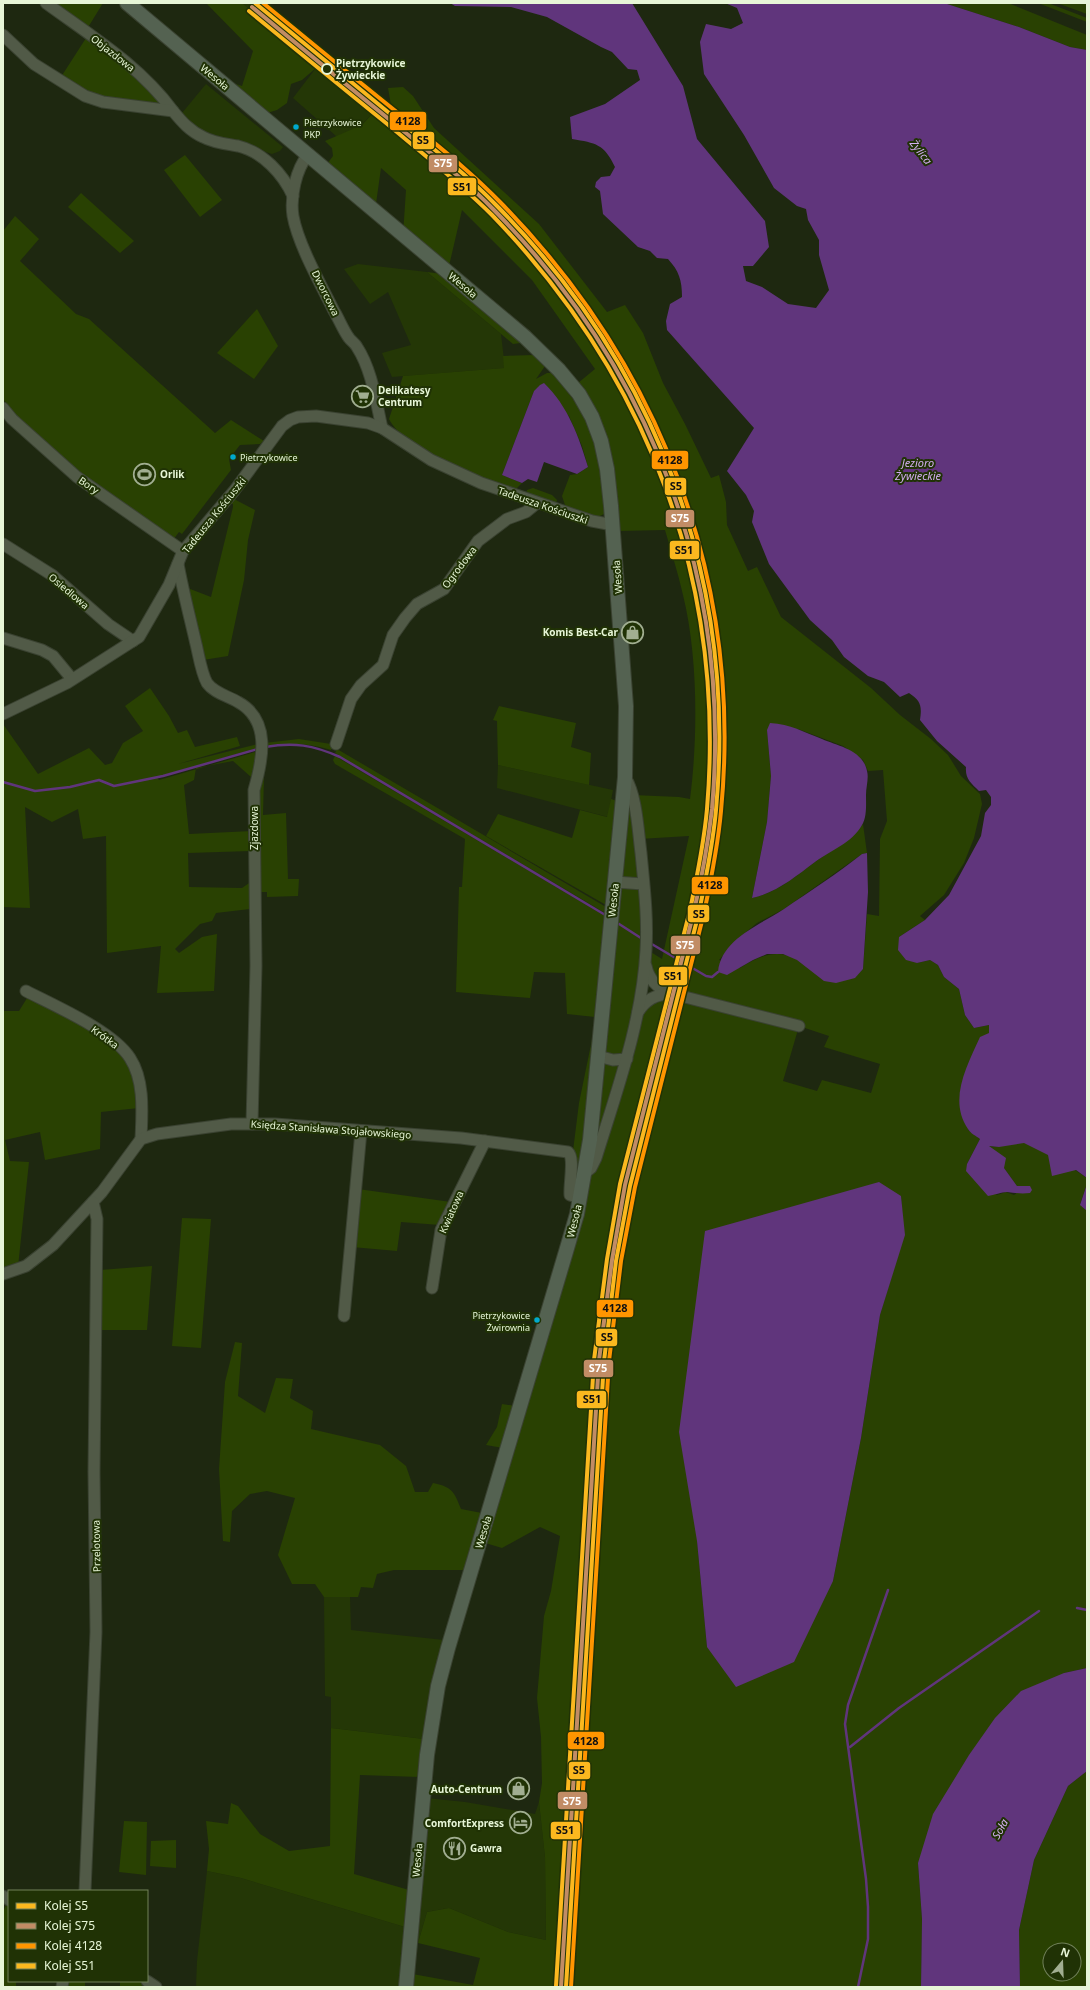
<svg xmlns="http://www.w3.org/2000/svg" width="1090" height="1990" viewBox="0 0 1090 1990" font-family="'Noto Sans',sans-serif">
<style>
.built{fill:#243706}
.green{fill:#294102;fill-rule:evenodd}
.water{fill:#60357c}
.lines{fill:none;stroke-linecap:round;stroke-linejoin:round}
.stream{stroke:#60357c;stroke-width:2.5}
.minor-casing{stroke:#3a4231;stroke-width:13}
.major-casing{stroke:#3a4231;stroke-width:16}
.minor{stroke:#515a47;stroke-width:11}
.major{stroke:#546251;stroke-width:14}
.rail-1-casing{stroke:#203205;stroke-width:7}
.rail-2-casing{stroke:#203205;stroke-width:7}
.rail-3-casing{stroke:#203205;stroke-width:7}
.rail-4-casing{stroke:#203205;stroke-width:7}
.rail-1{stroke:#fbb81f;stroke-width:4}
.rail-2{stroke:#c18c65;stroke-width:4}
.rail-3{stroke:#ff9500;stroke-width:4}
.rail-4{stroke:#fbb81f;stroke-width:4}
.stop-dot{fill:#203205;stroke:#e7f6d7;stroke-width:2}
.bus-dot{fill:#00a9ce;stroke:#203205;stroke-width:1.5}
.labels{text-anchor:middle;stroke-width:4;stroke-linejoin:round;paint-order:stroke}
.bus-label{font-size:9px;fill:#e7f6d7;stroke:#203205;text-anchor:start}
.street-label{font-size:10px;fill:#e7f6d7;stroke:#203205}
.stop-label{font-size:10px;font-weight:bold;fill:#e7f6d7;stroke:#203205;text-anchor:start}
.poi-label{font-size:10px;font-weight:bold;fill:#e7f6d7;stroke:#203205;text-anchor:start}
.water-label{font-size:11px;font-style:italic;fill:#d3aff1;stroke:#203205}
.line-badge{stroke:#203205;stroke-width:1.5}
.badge-label{font-size:11px;text-anchor:middle;font-weight:bold;fill:#fff}
.pale-badge-label{font-size:11px;text-anchor:middle;font-weight:bold;fill:#111}
</style>
<rect width="100%" height="100%" fill="#1e2810"/>
<!-- built -->
<g class="built">
<path d="M242,3H266L353,76L462,162L448,175L373,113L344,143L293,98L316,68L301,56L296,45Z"/>
<path d="M206,84L283,147L280,151L272,154L197,129L182,113Z"/>
<path d="M358,264L427,272L501,334L505,368L392,377L382,353L411,345L388,292L370,304L344,269Z"/>
<path d="M498,765L613,790L608,817L497,788Z"/>
<path d="M324,1597H350L351,1630L444,1640L426,1716L424,1739L331,1728V1697L325,1696Z"/>
<path d="M426,1798L465,1802L535,1814L539,1802L545,1857L546,1940L508,1932L449,1908L427,1912L418,1943L410,1942Z"/>
<path d="M207,1871L241,1878L405,1927L400,1987H196L197,1961Z"/>
</g>
<!-- green -->
<g class="green">
<path d="M48,3H103L87,29Z"/>
<path d="M206,3H242L296,45L301,56L316,68L302,80L291,84L287,103L277,110L267,113L236,84L242,86L253,51Z"/>
<path d="M944,3H1008L1087,35V50L1070,47L1019,27Z"/>
<path d="M1038,3H1048L1087,18V22Z"/>
<path d="M1057,3H1087V14Z"/>
<path d="M88,35L110,51L165,106L105,101L61,77Z"/>
<path d="M403,87L413,96L434,128L539,224L607,312L625,305L643,333L663,383L685,424L711,478L719,475L726,502L727,525L748,571L757,567L781,617L871,688L900,715L931,739L948,755L961,776L980,794L982,804L974,838L964,863L944,895L920,916L925,920L899,937L917,963L930,960L938,965L944,977L959,989L965,1015L974,1028L989,1025V1033L968,1130L980,1139L967,1164L997,1195L1006,1192L1014,1195L1025,1187L1017,1186L988,1146C1001,1148 1016,1142 1025,1143C1040,1146 1074,1169 1087,1178V1184L1080,1204L1087,1211V1668L1064,1673L918,1863L922,1919L921,1987H406L407,1973L473,1985L480,1958L418,1943L427,1912L449,1908L508,1932L546,1940L545,1857L539,1802L542,1783L541,1737L537,1698L544,1616L551,1591L560,1536L540,1527L502,1548L482,1542L580,1198L625,777L633,795L679,797L690,799C698,737 698,656 683,595C678,573 671,551 665,530L618,531L578,383L595,369L532,280L462,210L449,266L403,235L406,190L381,168L375,211L324,168L333,156L332,148L325,141L362,125L373,113L422,154L434,139L391,105L388,88ZM798,729L843,746L863,760L868,771L883,770L887,821L880,839L879,916L867,914L863,969L854,978C841,975 824,974 811,969C807,967 802,963 798,960C777,948 759,956 740,968L719,960L739,938L757,923L784,909L862,854L867,853L863,824C849,841 833,849 815,862C796,876 777,893 752,898L767,822L771,776L767,730ZM689,836L662,959L646,949L639,839ZM647,972L678,994L652,997L637,1013ZM799,1026L829,1036L824,1047L880,1064L871,1093L822,1080L817,1091L783,1081ZM901,1196L904,1235L880,1315L861,1438L833,1581L707,1647L697,1541Z"/>
<path d="M185,155L222,200L200,217L164,170Z"/>
<path d="M81,193L134,241L120,253L68,207Z"/>
<path d="M15,216L39,239L20,261L76,314L89,319L215,433L231,420L264,441L260,444L240,445L229,459L231,470L182,534L179,532L173,540L78,473L28,430L3,399V231Z"/>
<path d="M427,272L442,274L521,343L513,344Z"/>
<path d="M257,309L278,346L254,379L217,353Z"/>
<path d="M535,355L545,366L536,379L547,373H553L585,415L600,459L606,510L604,514L596,518L566,508L562,496L570,475L577,474L588,467L582,446L569,416L534,391L502,475L522,483L514,491C482,478 404,450 389,419L403,376L504,368L503,356Z"/>
<path d="M533,488L552,495L557,500L556,504L526,494L527,490Z"/>
<path d="M234,499L255,510L248,540L244,580L228,656L203,660L185,587L211,597L233,507V504H230Z"/>
<path d="M150,688L169,716L178,733L187,730L195,747L237,737L240,746L178,764L258,744V748L157,777L159,780L259,751L255,774L251,777L233,761L196,768L194,780L184,785L189,834L252,831L251,851L188,853L189,887L242,888L252,881L250,909L216,913L212,921L200,924L175,949L179,953L202,937L217,934L214,991L157,993L161,946L107,953L106,836L83,839L78,809L52,822L25,807L30,908L3,907V724L38,774L89,748L105,765L112,763L123,743L143,731L125,706Z"/>
<path d="M499,706L576,723L571,747L591,753L589,785L498,765L497,721L493,720Z"/>
<path d="M299,739L331,744L332,748L331,750C308,743 288,743 264,746V743Z"/>
<path d="M337,749L606,907L605,913L335,753Z"/>
<path d="M335,756L605,916L595,1017L567,1014L565,973L534,972L530,998L456,992L459,887H462L465,839L335,764L333,760Z"/>
<path d="M260,775L264,776L263,815L286,813L288,879H299L298,896L267,897V892H257L256,790Z"/>
<path d="M611,799L617,801L606,905L486,836L498,814L572,838L580,810L607,817Z"/>
<path d="M29,995L82,1023L128,1059L138,1083L139,1108L101,1112L100,1149L45,1160L40,1132L5,1140L10,1161L29,1162L18,1267L3,1272V1011H19Z"/>
<path d="M595,1025L585,1134L577,1191L573,1151L579,1103Z"/>
<path d="M358,1189L451,1202L440,1225L401,1222L397,1251L352,1247Z"/>
<path d="M182,1218L211,1219L201,1348L172,1346Z"/>
<path d="M152,1266L147,1330H99L100,1270Z"/>
<path d="M235,1342L242,1343L238,1396L265,1413L276,1378L293,1379L290,1398L313,1411L311,1429L380,1445L406,1466L415,1492H428L433,1483C452,1487 454,1491 461,1509L482,1513L464,1570H394L377,1574L373,1588L361,1587L358,1597H324L315,1584H292L278,1555L295,1498L267,1491L250,1494L232,1511L230,1542L223,1541L219,1469L225,1382Z"/>
<path d="M502,1404L516,1406L503,1448L486,1445L497,1427Z"/>
<path d="M331,1728L424,1739L420,1777L360,1775L354,1874L409,1890L405,1927L241,1878L207,1871L209,1849L206,1821L228,1824L231,1803L238,1806L260,1834L289,1851L330,1846Z"/>
<path d="M1087,1771V1987H1020L1019,1930L1034,1860L1068,1786ZM1050,1950H1074V1974H1050Z"/>
<path d="M124,1821L147,1822L146,1875L119,1872Z"/>
<path d="M176,1840V1868L150,1866L151,1841Z"/>
<path d="M6,1905H9V1981H16V1987H3V1912Z"/>
<rect x="64" y="1981" width="21" height="6"/>
<path d="M120,1981H140L142,1982V1987H120Z"/>
</g>
<!-- water -->
<g class="water">
<path d="M450,3H632L683,86L697,139L765,221L769,247L753,266H743L746,281L762,287L788,304L816,308L829,290L819,255V240L808,220L806,209L797,206L774,188L744,135L704,74L700,42L706,24L731,29L743,23L737,8L725,3H944L1019,27L1070,47L1087,50V1178L1076,1170L1052,1176L1048,1155L1024,1143L999,1147L989,1146L1006,1158L1004,1168L1017,1186H1030L1032,1190L1030,1193C1021,1194 1015,1193 1007,1192C1002,1192 994,1195 988,1196L966,1171L967,1164L980,1139C976,1136 970,1133 968,1129C948,1100 967,1066 980,1037L989,1033V1025L974,1028L965,1015L959,989L944,977L938,965L930,960L917,963L906,960L898,950L899,937L925,920L949,895L981,836L985,813L991,805V797L986,790L979,791C971,783 965,779 966,767L937,741L920,720C922,706 921,701 909,693L900,697L884,682L868,676L844,657L832,640L810,620L769,564L752,522L754,511L746,495L727,471L754,428L667,330L666,321L670,304L682,297C682,280 679,271 668,259L657,258L650,251L638,247L603,214L600,191L595,187L596,182L601,177L610,176L615,167C604,144 596,143 572,139L570,117L605,104L640,80L637,70L628,69L612,52L601,47L547,17L511,7L455,6Z"/>
<path d="M544,383C568,406 579,437 588,467L577,474L544,462L537,482L528,479L522,483L502,475L534,391L540,385Z"/>
<path d="M770,723C791,724 803,732 822,739C838,746 863,750 867,771C869,778 866,787 866,795C866,804 867,817 862,825C852,843 831,850 815,862C795,877 776,893 752,898L767,822L771,776L767,730Z"/>
<path d="M867,853L868,892L863,969L855,978L836,983L824,981L797,960L783,954H767L753,960L727,975L718,972C721,939 760,925 784,909C810,891 837,874 862,854Z"/>
<path d="M879,1182L901,1196L905,1235L880,1315L861,1438L833,1581L794,1662L736,1687L707,1647L697,1541L679,1432L705,1231Z"/>
<path d="M1087,1184V1211L1080,1205Z"/>
<path d="M1087,1668V1771L1068,1786L1034,1860L1019,1930L1020,1987H921L922,1919L918,1863L933,1814L969,1755L995,1718L1021,1691L1064,1673Z"/>
</g>
<g class="lines">
<!-- stream -->
<g class="stream">
<path d="M265,747C294,742 313,745 340,757L607,916"/>
<path d="M3,782L35,791L70,787L99,780L114,786L163,776L258,749"/>
<path d="M616,922L644,940"/>
<path d="M650,943L706,976L712,977L718,972"/>
<path d="M1077,1608L1087,1610"/>
<path d="M850,1747L899,1708L1039,1611"/>
<path d="M858,1987L868,1939V1907L866,1879L845,1724L848,1705L888,1590"/>
</g>
<defs>
<g id="minor">
<path d="M46,3C91,36 139,65 173,111"/>
<path d="M3,35L34,64L85,96L103,102L173,111C182,122 190,131 203,137C214,143 227,144 238,146C263,152 283,174 293,196"/>
<path d="M308,155C296,169 290,197 293,216C298,244 321,285 334,311C339,319 343,330 349,338C351,341 355,343 357,347C372,370 376,402 382,428"/>
<path d="M3,408L12,419L77,477L183,551"/>
<path d="M3,544L52,575L108,624L133,641"/>
<path d="M178,564C183,591 190,618 196,644C199,656 201,672 207,683C214,693 228,696 238,702C271,720 263,759 254,790L256,966L252,1124"/>
<path d="M3,638L42,650L53,656L72,679"/>
<path d="M3,714L67,683L139,637L169,585L183,551L234,491L282,426L290,420L298,417L316,416L368,423L382,428L431,460L481,483L592,521L613,525"/>
<path d="M336,744L351,699L361,685L383,665L393,635L405,618L417,604L444,589L478,541L507,519L526,512L537,503"/>
<path d="M615,882L643,884"/>
<path d="M646,966C649,980 657,988 670,993"/>
<path d="M26,991C55,1006 113,1031 130,1058C145,1081 142,1114 141,1139"/>
<path d="M638,1012C646,999 657,993 673,994L799,1026"/>
<path d="M598,1056L613,1060L627,1059"/>
<path d="M585,1173L591,1168L596,1158C617,1090 642,1022 646,950C648,918 644,885 641,853C638,831 637,796 625,777"/>
<path d="M3,1274L26,1266L53,1245L102,1192L141,1139L157,1134L231,1124H275L461,1138L568,1152C575,1158 569,1184 570,1195L580,1198"/>
<path d="M432,1288L441,1230L485,1141"/>
<path d="M344,1316L361,1131"/>
<path d="M85,1891L96,1632L94,1472L97,1219L93,1202"/>
<path d="M3,1896L9,1900"/>
<path d="M147,1981L156,1987"/>
<path d="M62,1987L63,1981"/>
</g>
<path id="major" d="M127,3L525,337L559,370L579,394L592,417L601,441L607,469L611,506L626,706L625,777L590,1140L577,1214L565,1255L448,1648L438,1686L427,1755L406,1987"/>
</defs>
<!-- minor casing -->
<use href="#minor" class="minor-casing"/>
<!-- major casing -->
<use href="#major" class="major-casing"/>
<!-- minor -->
<use href="#minor" class="minor"/>
<!-- major -->
<use href="#major" class="major"/>
<defs>
<path id="rail-1" d="M255,3C301,41 348,79 394,117C429,145 465,173 497,206C658,369 737,581 716,810C713,844 706,878 699,912L630,1186L616,1261L604,1361L566,1987"/>
<path id="rail-2" d="M252,7C298,45 344,83 390,120C425,149 461,176 493,209C653,371 732,582 712,809C708,843 702,877 694,911L625,1185L612,1260L599,1360L561,1987"/>
<path id="rail-3" d="M263,3C308,40 353,77 398,113C433,142 469,170 500,202C661,366 743,581 721,811C718,845 711,880 704,913L635,1187L621,1261L609,1361L571,1987"/>
<path id="rail-4" d="M249,11C294,48 340,86 386,123C422,153 459,182 492,215C649,378 726,582 707,809C704,843 697,877 690,910L620,1184L607,1259L594,1360L556,1986"/>
</defs>
<!-- rail-1 casing -->
<use href="#rail-1" class="rail-1-casing"/>
<!-- rail-2 casing -->
<use href="#rail-2" class="rail-2-casing"/>
<!-- rail-3 casing -->
<use href="#rail-3" class="rail-3-casing"/>
<!-- rail-4 casing -->
<use href="#rail-4" class="rail-4-casing"/>
<!-- rail-1 -->
<use href="#rail-1" class="rail-1"/>
<!-- rail-2 -->
<use href="#rail-2" class="rail-2"/>
<!-- rail-3 -->
<use href="#rail-3" class="rail-3"/>
<!-- rail-4 -->
<use href="#rail-4" class="rail-4"/>
</g>
<!-- icons -->
<defs>
<symbol id="supermarket-ring" viewBox="-11 -11 22 22"><circle r="9.5" fill="#203205" stroke="#a1ae91" stroke-width="1.5"/><path d="M-6-5.5h2.5l.6 2H6L4.5 2H-2.5L-4.4-4H-6ZM-1.5 3.2a1.3 1.3 0 1 0 .1 0ZM3 3.2a1.3 1.3 0 1 0 .1 0Z" fill="#a1ae91"/></symbol>
<symbol id="stadium-ring" viewBox="-11 -11 22 22"><circle r="9.5" fill="#203205" stroke="#a1ae91" stroke-width="1.5"/><path d="M0-5a6.5 5 0 1 0 0 10a6.5 5 0 1 0 0-10ZM-3.5-1.8h7v3.6h-7Z" fill="#a1ae91"/></symbol>
<symbol id="shop-ring" viewBox="-11 -11 22 22"><circle r="9.5" fill="#203205" stroke="#a1ae91" stroke-width="1.5"/><path d="M-5-2.5h2.3a2.7 3.5 0 0 1 5.4 0H5L5.5 6h-11ZM-1.5-2.5h3a1.5 2.3 0 0 0-3 0Z" fill="#a1ae91"/></symbol>
<symbol id="hotel-ring" viewBox="-11 -11 22 22"><circle r="9.5" fill="#203205" stroke="#a1ae91" stroke-width="1.5"/><path d="M-6-4.5h1.5V1H6V5H4.5V3h-9V5H-6ZM-4 0a1.8 1.8 0 1 1 3.6 0ZM.5 0V-2.5h3Q6-2.5 6 0Z" fill="#a1ae91"/></symbol>
<symbol id="restaurant-ring" viewBox="-11 -11 22 22"><circle r="9.5" fill="#203205" stroke="#a1ae91" stroke-width="1.5"/><path d="M-5-6h1v4h1v-4h1v4h1v-4h1v5L-1.5 .5V6h-2V.5L-5-1ZM5-6V6H3V1.5H1.5Q1.5-4 5-6Z" fill="#a1ae91"/></symbol>
</defs>
<g fill-rule="evenodd">
<use href="#supermarket-ring" x="350" y="384" width="25" height="25"/>
<use href="#stadium-ring" x="132" y="462" width="25" height="25"/>
<use href="#shop-ring" x="620" y="620" width="25" height="25"/>
<use href="#shop-ring" x="506" y="1776" width="25" height="25"/>
<use href="#hotel-ring" x="508" y="1810" width="25" height="25"/>
<use href="#restaurant-ring" x="442" y="1836" width="25" height="25"/>
</g>
<!-- markers -->
<circle class="stop-dot" cx="327" cy="69" r="5"/>
<g class="bus-dot">
<circle cx="296" cy="127" r="3.5"/>
<circle cx="233" cy="457" r="3.5"/>
<circle cx="537" cy="1320" r="3.5"/>
</g>
<g class="labels">
<!-- bus labels -->
<g class="bus-label">
<text x="304" y="126">Pietrzykowice<tspan x="304" dy="12">PKP</tspan></text>
<text x="240" y="461">Pietrzykowice</text>
<text x="530" y="1319" text-anchor="end">Pietrzykowice<tspan x="530" dy="12">Żwirownia</tspan></text>
</g>
<!-- street labels -->
<g class="street-label">
<text transform="translate(113 53) rotate(38)" y="4">Objazdowa</text>
<text transform="translate(215 77) rotate(40)" y="4">Wesoła</text>
<text transform="translate(463 285) rotate(40)" y="4">Wesoła</text>
<text transform="translate(326 293) rotate(64)" y="4">Dworcowa</text>
<text transform="translate(89 485) rotate(34)" y="4">Bory</text>
<text transform="translate(543 505) rotate(19)" y="4">Tadeusza Kościuszki</text>
<text transform="translate(214 515) rotate(-51)" y="4">Tadeusza Kościuszki</text>
<text transform="translate(459 567) rotate(-53)" y="4">Ogrodowa</text>
<text transform="translate(617 577) rotate(-94)" y="4">Wesoła</text>
<text transform="translate(69 591) rotate(40)" y="4">Osiedlowa</text>
<text transform="translate(254 828) rotate(-90)" y="4">Zjazdowa</text>
<text transform="translate(613 900) rotate(-84)" y="4">Wesoła</text>
<text transform="translate(105 1037) rotate(36)" y="4">Krótka</text>
<text transform="translate(331 1129) rotate(4)" y="4">Księdza Stanisława Stojałowskiego</text>
<text transform="translate(451 1212) rotate(-66)" y="4">Kwiatowa</text>
<text transform="translate(574 1221) rotate(-76)" y="4">Wesoła</text>
<text transform="translate(483 1532) rotate(-73)" y="4">Wesoła</text>
<text transform="translate(96 1546) rotate(-91)" y="4">Przelotowa</text>
<text transform="translate(417 1860) rotate(-85)" y="4">Wesoła</text>
</g>
<!-- stop labels -->
<g class="stop-label">
<text x="336" y="67">Pietrzykowice<tspan x="336" dy="12">Żywieckie</tspan></text>
</g>
<!-- poi labels -->
<g class="poi-label">
<text x="378" y="394">Delikatesy<tspan x="378" dy="12">Centrum</tspan></text>
<text x="160" y="478">Orlik</text>
<text x="618" y="636" text-anchor="end">Komis Best-Car</text>
<text x="502" y="1793" text-anchor="end">Auto-Centrum</text>
<text x="504" y="1827" text-anchor="end">ComfortExpress</text>
<text x="470" y="1852">Gawra</text>
</g>
<!-- water labels -->
<g class="water-label">
<text transform="translate(921 152) rotate(52)" y="4">Żylica</text>
<text x="918" y="467">Jezioro<tspan x="918" dy="13">Żywieckie</tspan></text>
<text transform="translate(1000 1829) rotate(-61)" y="4">Soła</text>
</g>
</g>
<g class="line-badge">
<rect x="389" y="111" width="38" height="20" rx="4" fill="#ff9500"/>
<rect x="412" y="131" width="23" height="19" rx="4" fill="#fbb81f"/>
<rect x="428" y="154" width="30" height="19" rx="4" fill="#c18c65"/>
<rect x="447" y="177" width="30" height="19" rx="4" fill="#fbb81f"/>
<rect x="651" y="450" width="38" height="20" rx="4" fill="#ff9500"/>
<rect x="664" y="477" width="23" height="19" rx="4" fill="#fbb81f"/>
<rect x="665" y="509" width="30" height="19" rx="4" fill="#c18c65"/>
<rect x="669" y="540" width="31" height="20" rx="4" fill="#fbb81f"/>
<rect x="691" y="876" width="38" height="19" rx="4" fill="#ff9500"/>
<rect x="687" y="904" width="23" height="19" rx="4" fill="#fbb81f"/>
<rect x="670" y="935" width="31" height="20" rx="4" fill="#c18c65"/>
<rect x="658" y="966" width="30" height="20" rx="4" fill="#fbb81f"/>
<rect x="596" y="1299" width="38" height="19" rx="4" fill="#ff9500"/>
<rect x="595" y="1328" width="23" height="19" rx="4" fill="#fbb81f"/>
<rect x="583" y="1359" width="31" height="19" rx="4" fill="#c18c65"/>
<rect x="576" y="1390" width="31" height="19" rx="4" fill="#fbb81f"/>
<rect x="567" y="1731" width="38" height="19" rx="4" fill="#ff9500"/>
<rect x="568" y="1761" width="23" height="19" rx="4" fill="#fbb81f"/>
<rect x="557" y="1791" width="31" height="19" rx="4" fill="#c18c65"/>
<rect x="550" y="1821" width="31" height="19" rx="4" fill="#fbb81f"/>
</g>
<g class="badge-label">
<text x="443" y="167">S75</text>
<text x="680" y="522">S75</text>
<text x="685" y="949">S75</text>
<text x="598" y="1372">S75</text>
<text x="572" y="1805">S75</text>
</g>
<g class="pale-badge-label">
<text x="408" y="125">4128</text>
<text x="423" y="144">S5</text>
<text x="462" y="191">S51</text>
<text x="670" y="464">4128</text>
<text x="676" y="490">S5</text>
<text x="684" y="554">S51</text>
<text x="710" y="889">4128</text>
<text x="699" y="918">S5</text>
<text x="673" y="980">S51</text>
<text x="615" y="1312">4128</text>
<text x="607" y="1341">S5</text>
<text x="592" y="1403">S51</text>
<text x="586" y="1745">4128</text>
<text x="579" y="1774">S5</text>
<text x="565" y="1834">S51</text>
</g>
<!-- border -->
<rect width="1090" height="1990" fill="none" stroke="#e7f6d7" stroke-width="8"/>
<!-- legend -->
<rect x="8" y="1890" width="140" height="92" fill="#203205" stroke="#708059"/>
<rect x="16" y="1903" width="20" height="6" fill="#fbb81f" stroke="#708059"/>
<text x="44" y="1910" font-size="12" fill="#e7f6d7">Kolej S5</text>
<rect x="16" y="1923" width="20" height="6" fill="#c18c65" stroke="#708059"/>
<text x="44" y="1930" font-size="12" fill="#e7f6d7">Kolej S75</text>
<rect x="16" y="1943" width="20" height="6" fill="#ff9500" stroke="#708059"/>
<text x="44" y="1950" font-size="12" fill="#e7f6d7">Kolej 4128</text>
<rect x="16" y="1963" width="20" height="6" fill="#fbb81f" stroke="#708059"/>
<text x="44" y="1970" font-size="12" fill="#e7f6d7">Kolej S51</text>
<!-- north arrow -->
<g transform="translate(1062 1962) rotate(19)"><circle r="19" fill="#203205" stroke="#708059"/>
<path d="M0-3L7 15L0 10L-7 15Z" fill="#a1ae91"/>
<text y="-6" font-size="11" font-weight="bold" text-anchor="middle" fill="#e7f6d7">N</text>
</g>
</svg>
